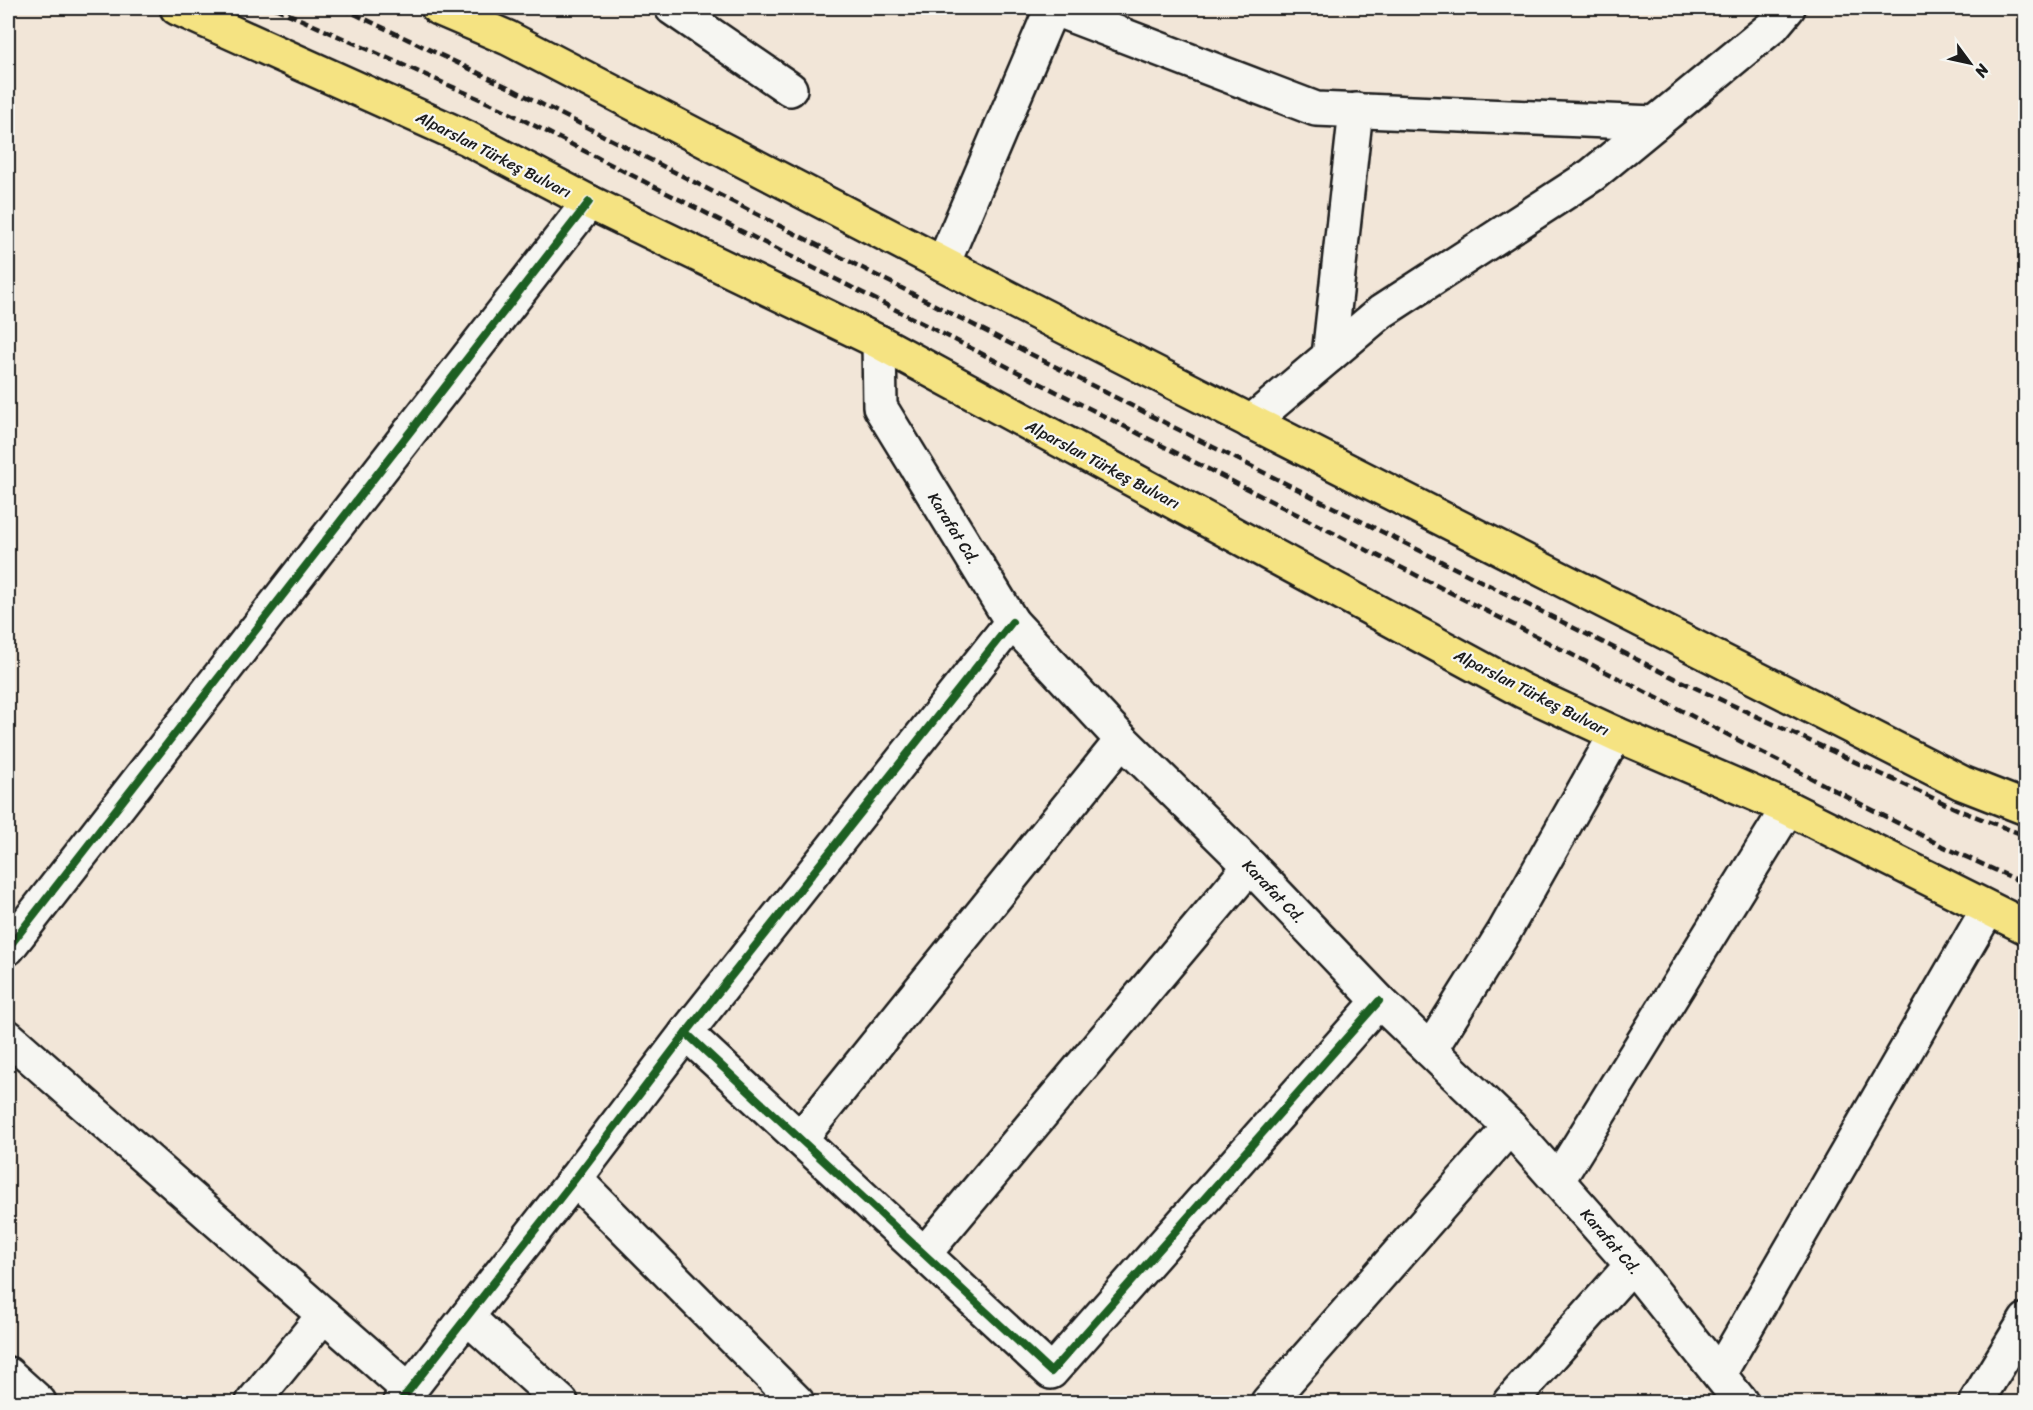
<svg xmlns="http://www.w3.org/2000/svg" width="2033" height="1410" viewBox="0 0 2033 1410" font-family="Sriracha,sans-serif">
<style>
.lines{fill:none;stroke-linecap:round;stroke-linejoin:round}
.street-casing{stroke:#1c1c1c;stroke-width:38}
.secondary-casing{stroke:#1c1c1c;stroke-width:38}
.primary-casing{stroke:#1c1c1c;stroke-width:38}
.street{stroke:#f6f6f2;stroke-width:33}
.secondary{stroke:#f6f6f2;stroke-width:33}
.primary{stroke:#f5e382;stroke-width:33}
.rail{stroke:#1c1c1c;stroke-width:4.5;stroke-dasharray:9 4.5;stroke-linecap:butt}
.cycleway-casing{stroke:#f6f6f2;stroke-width:11}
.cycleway{stroke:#1b5e20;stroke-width:8}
.labels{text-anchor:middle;stroke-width:4.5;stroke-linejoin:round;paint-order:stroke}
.street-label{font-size:16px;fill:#1c1c1c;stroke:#f6f6f2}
</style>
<rect width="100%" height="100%" fill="#f2e6d8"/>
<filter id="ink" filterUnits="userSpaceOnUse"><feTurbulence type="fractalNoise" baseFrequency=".0167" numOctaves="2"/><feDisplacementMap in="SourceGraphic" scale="12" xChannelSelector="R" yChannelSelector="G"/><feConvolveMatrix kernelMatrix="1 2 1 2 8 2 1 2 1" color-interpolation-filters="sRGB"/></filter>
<g filter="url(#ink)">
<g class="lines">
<defs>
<g id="street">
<path d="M672,8L790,89"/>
<path d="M1052,8L1316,109L1655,123"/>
<path d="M943,264L1052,8"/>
<path d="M1329,356L1356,110"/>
<path d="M1251,422L1381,312L1592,175L1773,26L1788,8"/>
<path d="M8,948L589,202"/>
<path d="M686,1033L1051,1372L1379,1001"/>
<path d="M8,1037L409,1390"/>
<path d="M1430,1050L1504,932L1616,734"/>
<path d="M800,1139L1122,740"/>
<path d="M575,1179L797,1402"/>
<path d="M1558,1180L1788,808"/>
<path d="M924,1254L1250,866"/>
<path d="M467,1317L561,1402"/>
<path d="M8,1374L39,1402"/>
<path d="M1719,1374L1988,909"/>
<path d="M253,1402L324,1315"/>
<path d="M400,1402L575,1179L686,1033L1012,622"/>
<path d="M1268,1402L1510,1127"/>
<path d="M1510,1402L1632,1265"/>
<path d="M1976,1402L2026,1320"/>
</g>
<path id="secondary" d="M879,342L880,407L1012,622L1122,740L1250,866L1379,1001L1510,1127L1632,1265L1741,1402"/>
<g id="primary">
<path d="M177,8L467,138L589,202L879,342L1523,691L1616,734L1788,808L2026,927"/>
<path d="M438,8L508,38L1020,304L1962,783L2026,808"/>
</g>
</defs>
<!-- street casing -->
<use href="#street" class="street-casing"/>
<!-- secondary casing -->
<use href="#secondary" class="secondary-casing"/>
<!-- primary casing -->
<use href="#primary" class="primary-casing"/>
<!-- street -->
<use href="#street" class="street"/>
<!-- secondary -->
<use href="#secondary" class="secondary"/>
<!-- primary -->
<use href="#primary" class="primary"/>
<!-- rail -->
<g class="rail">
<path d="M275,8L500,108L1663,701L1942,846L2026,884"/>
<path d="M342,8L510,88L1189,435L1674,678L1961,811L2026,836"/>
</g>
<defs>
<g id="cycleway">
<path d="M8,948L589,202"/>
<path d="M686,1033L1051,1372L1379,1001"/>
<path d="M400,1402L575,1179L686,1033L1012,622"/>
</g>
</defs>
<!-- cycleway casing -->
<use href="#cycleway" class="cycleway-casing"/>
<!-- cycleway -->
<use href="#cycleway" class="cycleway"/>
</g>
</g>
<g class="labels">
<!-- street labels -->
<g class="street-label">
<text transform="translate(494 154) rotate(27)" y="6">Alparslan Türkeş Bulvarı</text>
<text transform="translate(1103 464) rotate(28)" y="6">Alparslan Türkeş Bulvarı</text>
<text transform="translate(954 528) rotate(58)" y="6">Karafat Cd.</text>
<text transform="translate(1532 692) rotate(27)" y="6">Alparslan Türkeş Bulvarı</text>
<text transform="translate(1274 891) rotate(46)" y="6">Karafat Cd.</text>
<text transform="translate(1611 1241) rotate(49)" y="6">Karafat Cd.</text>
</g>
</g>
<!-- margin -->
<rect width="2033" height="1410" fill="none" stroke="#f6f6f2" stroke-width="30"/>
<rect x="15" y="15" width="2003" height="1380" fill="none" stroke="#1c1c1c" stroke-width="2" filter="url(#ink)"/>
<!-- north arrow -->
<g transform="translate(1970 63) rotate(123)" stroke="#f6f6f2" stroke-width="4.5" paint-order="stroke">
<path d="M0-4.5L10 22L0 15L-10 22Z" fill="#1c1c1c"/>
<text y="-9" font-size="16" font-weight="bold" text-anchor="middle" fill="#1c1c1c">N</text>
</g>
</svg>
